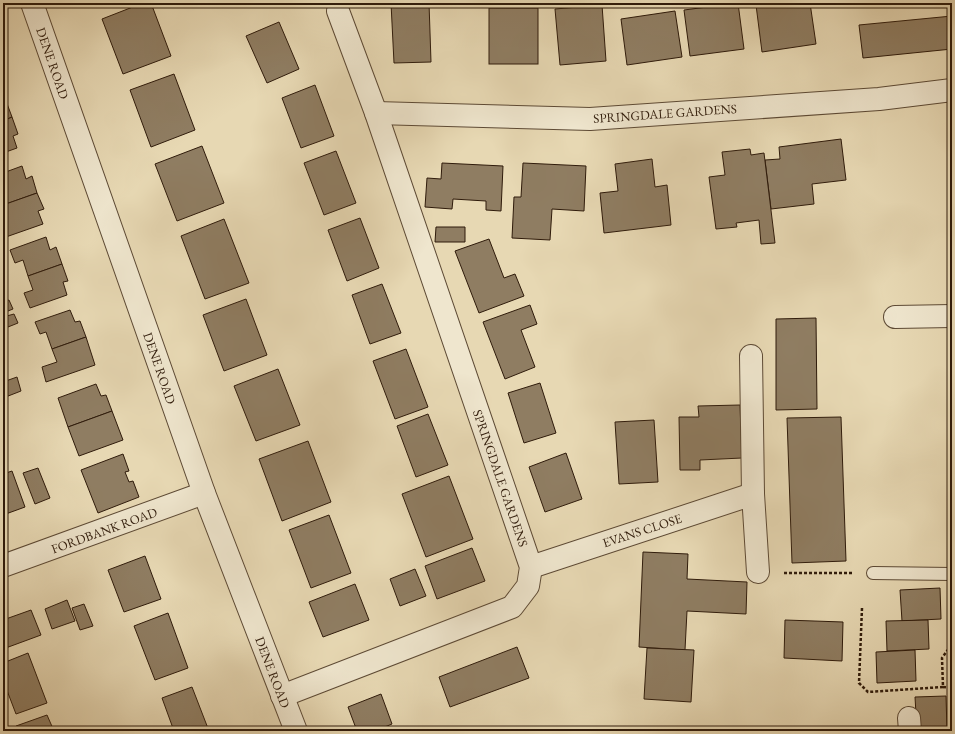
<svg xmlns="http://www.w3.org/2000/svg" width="955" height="734" viewBox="0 0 955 734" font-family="'EB Garamond',serif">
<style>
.building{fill:#8f7d62;stroke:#2f1b0b}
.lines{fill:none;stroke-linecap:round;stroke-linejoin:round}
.lane-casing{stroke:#5d4a35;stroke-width:14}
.street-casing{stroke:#5d4a35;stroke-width:24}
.path{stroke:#2f1b0b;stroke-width:2.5;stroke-dasharray:3 2;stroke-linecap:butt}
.lane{stroke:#efe6ce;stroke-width:12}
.street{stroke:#efe6ce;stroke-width:22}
.labels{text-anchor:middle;stroke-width:4;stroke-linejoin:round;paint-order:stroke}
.street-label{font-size:13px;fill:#2f1b0b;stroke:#efe6ce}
</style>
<rect width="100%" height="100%" fill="#e7d8b3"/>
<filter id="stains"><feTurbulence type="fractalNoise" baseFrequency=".005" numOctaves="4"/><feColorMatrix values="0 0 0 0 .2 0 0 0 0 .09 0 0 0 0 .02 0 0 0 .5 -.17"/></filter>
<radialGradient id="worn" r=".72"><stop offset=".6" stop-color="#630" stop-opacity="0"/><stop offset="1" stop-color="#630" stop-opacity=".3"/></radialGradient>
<!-- building -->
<g class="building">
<path d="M143,3H151L171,56L123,74L102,19Z"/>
<path d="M391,3H429L431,62L394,63Z"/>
<path d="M738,3L744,49L690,56L684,10Z"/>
<path d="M774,3H810L816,44L762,52L756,5Z"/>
<path d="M602,5L606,61L560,65L555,9Z"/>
<rect x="489" y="8" width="49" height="56"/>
<path d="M675,11L682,57L627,65L621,19Z"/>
<path d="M952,16V49L863,58L859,25Z"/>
<path d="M279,22L299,69L267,83L246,36Z"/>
<path d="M174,74L195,130L151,147L130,90Z"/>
<path d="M315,85L334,136L301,148L282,98Z"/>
<path d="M6,101L12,117L3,121V103Z"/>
<path d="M12,117L18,134L13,136L17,148L3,153V121Z"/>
<path d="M841,139L846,180L812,184L814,204L771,209L765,160L780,159L779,147Z"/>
<path d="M202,146L224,203L177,221L155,164Z"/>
<path d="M750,149L751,155L764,153L775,243L761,244L759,220L736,223L737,227L716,229L709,177L725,175L722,152Z"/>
<path d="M336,151L356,203L324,215L304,163Z"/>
<path d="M652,159L655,187L667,185L671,225L604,233L600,193L618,191L615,164Z"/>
<path d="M442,163L503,166L501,211L486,210V201L453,199L452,209L425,207L427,178L441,179Z"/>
<path d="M523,163L586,166L584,211L552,209L550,240L512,238L514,197H521Z"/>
<path d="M22,166L26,179L32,176L37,193L3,205V173Z"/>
<path d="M37,193L44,209L38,211L43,224L3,238V205Z"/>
<path d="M360,218L379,268L347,281L328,230Z"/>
<path d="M224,219L249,283L205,299L181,236Z"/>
<path d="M436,227H465V242H435Z"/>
<path d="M46,237L50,250L56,247L62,264L28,276L23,260L15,263L10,250Z"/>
<path d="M489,239L504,278L515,274L524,296L479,313L455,251Z"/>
<path d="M62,264L68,281L63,282L67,295L30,308L24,293L33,290L28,276Z"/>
<path d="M382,284L401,333L370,344L352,295Z"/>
<path d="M246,299L267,355L224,371L203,315Z"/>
<path d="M9,300L13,309L3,313V302Z"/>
<path d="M530,305L537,324L521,330L535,367L505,379L483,322Z"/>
<path d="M70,310L75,322L80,321L86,337L52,349L46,332L40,334L35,322Z"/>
<path d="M14,314L18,323L3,329V317Z"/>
<path d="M816,318L817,409L776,410V319Z"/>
<path d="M86,337L95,365L46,382L42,367L57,362L52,349Z"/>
<path d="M406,349L428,407L395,419L373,361Z"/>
<path d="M278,369L300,425L256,441L234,386Z"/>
<path d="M17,377L21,391L3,398V382Z"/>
<path d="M540,383L556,433L524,443L508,393Z"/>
<path d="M96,384L101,396L106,395L112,411L68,427L58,398Z"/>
<path d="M740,405L742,458L700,460V470H680L679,417H699L698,406Z"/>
<path d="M112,411L123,440L79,456L68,427Z"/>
<path d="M428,414L448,465L416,477L397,426Z"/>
<path d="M841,417L846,561L792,563L787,418Z"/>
<path d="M654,420L658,482L619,484L615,422Z"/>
<path d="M308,441L331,502L282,521L259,459Z"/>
<path d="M566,453L582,499L545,512L529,467Z"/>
<path d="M123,454L129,471L125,472L129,482L133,481L139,497L98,513L81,470Z"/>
<path d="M38,468L50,498L35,504L23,473Z"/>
<path d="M12,471L25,507L3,515V474Z"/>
<path d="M449,476L473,539L426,557L402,494Z"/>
<path d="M329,515L351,573L311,588L289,530Z"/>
<path d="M472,548L485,581L437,599L425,566Z"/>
<path d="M643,552L688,554L687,579L747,582L746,614L687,611L685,650L639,647Z"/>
<path d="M145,556L161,599L124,612L108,570Z"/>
<path d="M415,569L426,596L400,606L390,579Z"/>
<path d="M355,584L369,620L323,637L309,602Z"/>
<path d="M940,588L941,619L902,621L900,590Z"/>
<path d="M67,600L75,621L52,629L45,609Z"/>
<path d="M84,604L93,626L80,630L72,608Z"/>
<path d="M31,610L41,635L3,649V620Z"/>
<path d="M168,613L188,668L155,680L134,626Z"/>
<path d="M785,620L843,622L842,661L784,658Z"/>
<path d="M928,620L929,649L887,651L886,621Z"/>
<path d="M517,647L529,678L450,707L439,677Z"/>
<path d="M647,648L694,650L691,702L644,699Z"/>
<path d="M915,650L916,681L877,683L876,652Z"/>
<path d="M28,653L47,703L16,714L3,680V663Z"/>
<path d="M192,687L209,731H174L162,698Z"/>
<path d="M381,694L392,724L375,731H357L348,707Z"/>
<path d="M946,696L947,731H917L915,697Z"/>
<path d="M47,715L54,731H18L16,726Z"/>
</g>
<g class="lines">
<defs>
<path id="lane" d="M873,573L952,574"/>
<g id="street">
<path d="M32,3L204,493L296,731"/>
<path d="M376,113L590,119L879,99L952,90"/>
<path d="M895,317L952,316"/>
<path d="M751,356L753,494"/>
<path d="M3,566L204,493"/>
<path d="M531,567L753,494L758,572"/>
<path d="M282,696L512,607L528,586L531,567L376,113L338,11"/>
<path d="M909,718L910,731"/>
</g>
</defs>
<!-- lane casing -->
<use href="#lane" class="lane-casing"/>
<!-- street casing -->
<use href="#street" class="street-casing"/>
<!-- path -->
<g class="path">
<path d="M784,573H853"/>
<path d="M862,608L859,683L868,692L943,687L942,658L952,644"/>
<path d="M943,687L952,688"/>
</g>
<!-- lane -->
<use href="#lane" class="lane"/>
<!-- street -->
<use href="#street" class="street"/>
</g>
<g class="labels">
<!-- street labels -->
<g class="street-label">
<text transform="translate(53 63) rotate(71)" y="5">DENE ROAD</text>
<text transform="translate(665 113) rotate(-4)" y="5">SPRINGDALE GARDENS</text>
<text transform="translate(160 368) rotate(71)" y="5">DENE ROAD</text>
<text transform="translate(501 478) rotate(71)" y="5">SPRINGDALE GARDENS</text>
<text transform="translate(104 530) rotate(-20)" y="5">FORDBANK ROAD</text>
<text transform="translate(642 530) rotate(-18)" y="5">EVANS CLOSE</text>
<text transform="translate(273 672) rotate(69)" y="5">DENE ROAD</text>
</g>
</g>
<!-- margin -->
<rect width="955" height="734" fill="none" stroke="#e7d8b3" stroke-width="16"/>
<rect x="4" y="4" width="947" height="726" fill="none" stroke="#2f1b0b" stroke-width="2"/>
<rect x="8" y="8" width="939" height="718" fill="none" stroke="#2f1b0b"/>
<rect width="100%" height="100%" filter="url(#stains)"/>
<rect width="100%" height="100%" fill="url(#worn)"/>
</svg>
